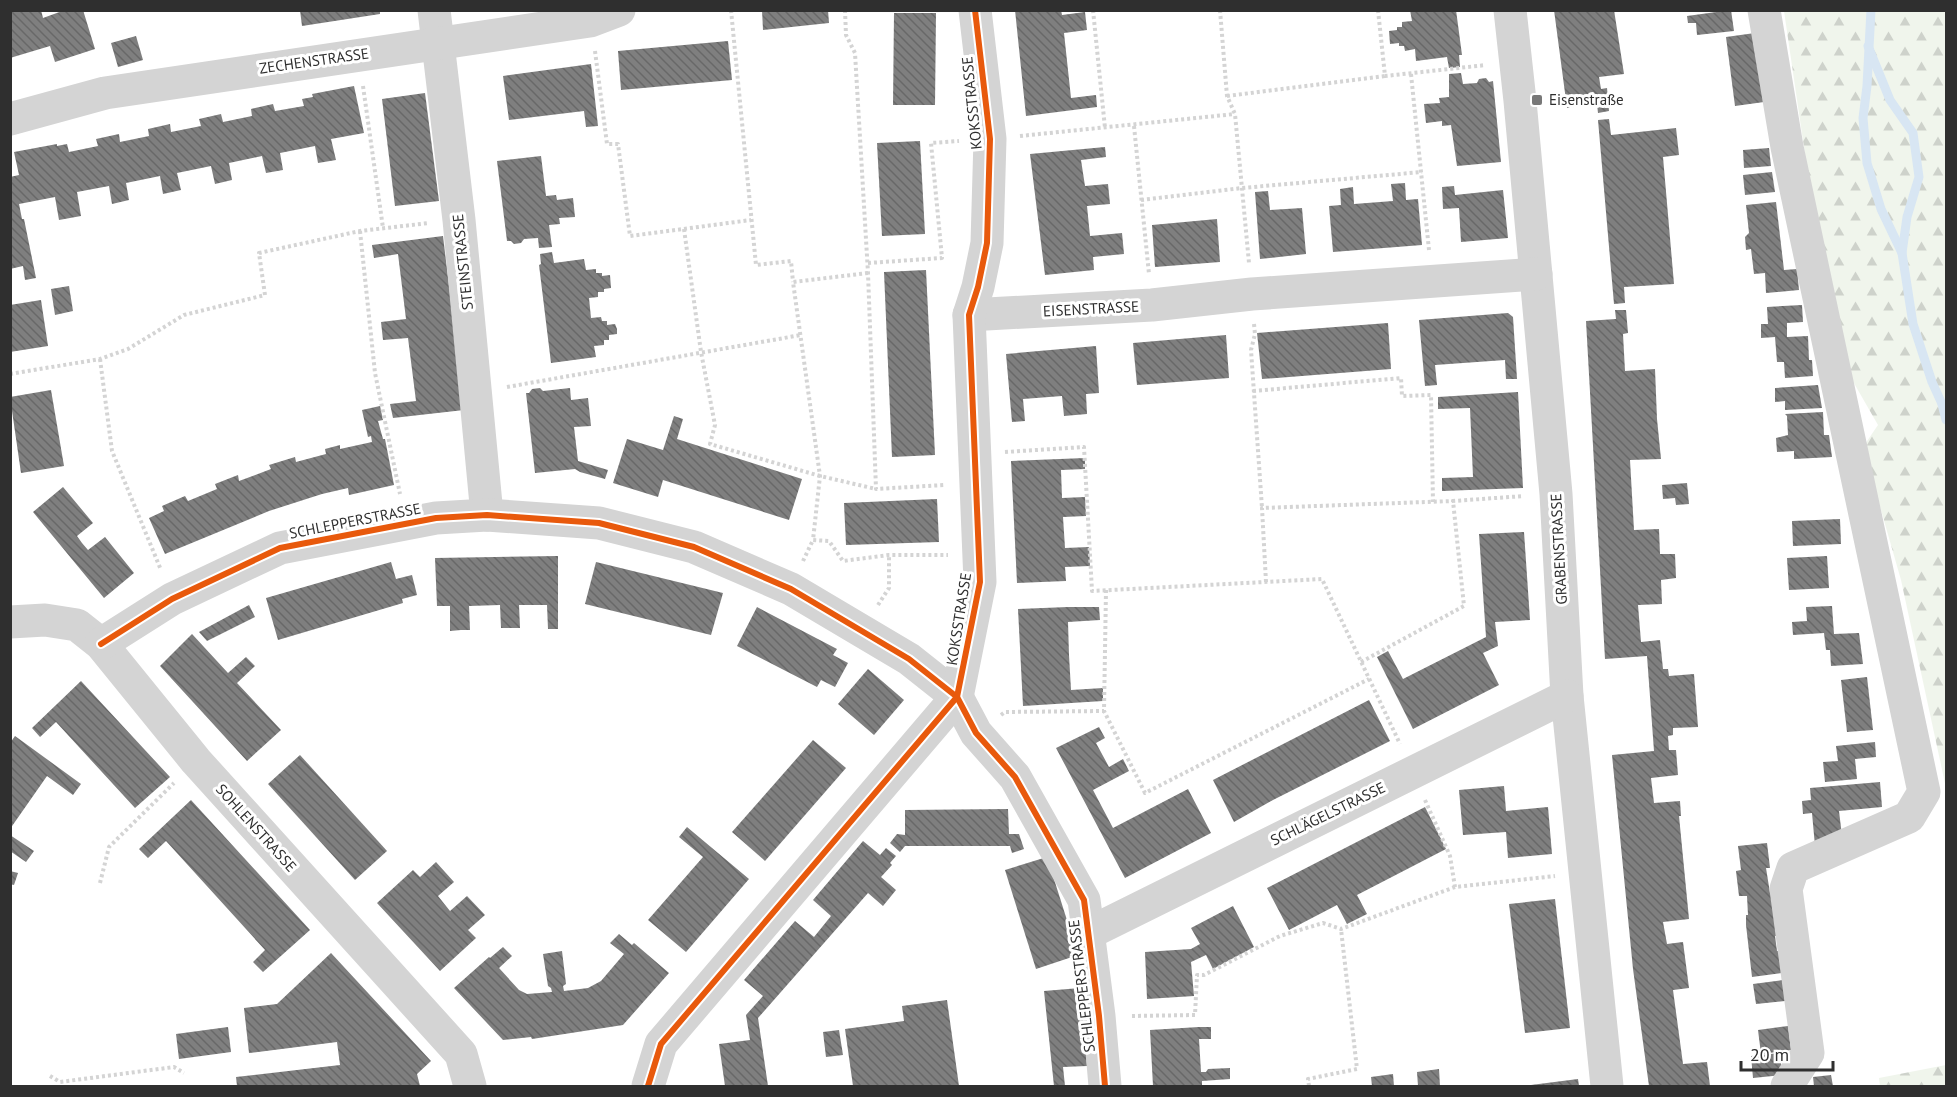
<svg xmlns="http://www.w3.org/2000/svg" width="1957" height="1097" viewBox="0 0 1957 1097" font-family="'PT Sans',sans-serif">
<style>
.forest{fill:url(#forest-firs)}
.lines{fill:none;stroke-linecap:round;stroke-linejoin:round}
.stream{stroke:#d8e6f3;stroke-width:9}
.building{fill:url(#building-back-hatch)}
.path{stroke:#d4d4d4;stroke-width:4;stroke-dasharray:3 3;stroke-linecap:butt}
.minor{stroke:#d4d4d4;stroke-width:33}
.cycleway-casing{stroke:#fff;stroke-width:10}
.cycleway{stroke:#e8590c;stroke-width:6}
.poi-dot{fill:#787878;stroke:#fff;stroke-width:2}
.labels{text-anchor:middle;stroke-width:6;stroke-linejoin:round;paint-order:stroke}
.street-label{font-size:15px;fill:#2f2f2f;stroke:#fff}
.poi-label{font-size:15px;fill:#2f2f2f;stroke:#fff;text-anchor:start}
</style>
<defs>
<pattern id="forest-firs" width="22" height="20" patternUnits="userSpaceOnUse" patternTransform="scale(1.5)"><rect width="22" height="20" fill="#f0f5ec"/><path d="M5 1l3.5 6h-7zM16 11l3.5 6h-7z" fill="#ced2cb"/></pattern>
<pattern id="building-back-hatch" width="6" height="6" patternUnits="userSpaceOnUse" patternTransform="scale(1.5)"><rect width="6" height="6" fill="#7f7f7f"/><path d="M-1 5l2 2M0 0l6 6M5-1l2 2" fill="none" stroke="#686868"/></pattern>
</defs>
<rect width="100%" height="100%" fill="#fff"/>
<!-- forest -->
<g class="forest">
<path d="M1784,11H1946V788L1901,580L1863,447L1878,425L1851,378L1825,291Z"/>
<path d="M1946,1065V1086H1880L1879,1078Z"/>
</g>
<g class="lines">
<!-- stream -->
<g class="stream">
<path d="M1871,10L1867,86L1863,118L1867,163L1881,209L1902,253"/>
<path d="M1868,46L1890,100L1913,133L1919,177L1907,217L1902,253L1913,324L1932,382L1942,404L1946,408"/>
<path d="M1942,404L1946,420"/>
</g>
</g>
<!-- building -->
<g class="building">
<path d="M10,10H41L43,18L65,10H83L95,49L55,62L50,46L10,58Z"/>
<path d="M300,10H380V14L302,26Z"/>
<path d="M762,10H828L829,23L763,30Z"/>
<path d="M1015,10H1061L1062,15L1085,12L1087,30L1064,33L1071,98L1096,95L1097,107L1026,116Z"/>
<path d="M1410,10H1456L1462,55H1459L1460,67L1449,68L1447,57L1416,61L1415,49L1405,51L1404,46H1399V43L1390,44L1389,31L1397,30V27H1402V22L1412,21Z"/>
<path d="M1554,10H1614L1624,74L1599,77L1601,89L1607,88L1609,111L1598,113L1597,104L1567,108Z"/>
<path d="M1731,10L1734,31L1697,35L1696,23H1688L1687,16Z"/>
<path d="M894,13H936L935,105H893Z"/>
<path d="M1755,33L1764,102L1735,106L1726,37Z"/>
<path d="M136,36L143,60L118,67L111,43Z"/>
<path d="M728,41L732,80L621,90L618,51Z"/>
<path d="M591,64L598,126L586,127L584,111L509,120L503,76Z"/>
<path d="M1461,73L1463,84L1477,83L1479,79L1486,78L1489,82L1493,81L1501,162L1457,166L1451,125L1442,126V121L1426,123L1424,104L1440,103L1439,98L1449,97V74Z"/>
<path d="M354,86L364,133L331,139L336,160L318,163L315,146L280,153L283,170L266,173L262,156L229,163L232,180L215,184L211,166L177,173L181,190L163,194L160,176L126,183L129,200L112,204L109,186L77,192L81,216L59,220L55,197L19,204L22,219H24L36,278L25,280L23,266L10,269V177L19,175L14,152L57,144V146L67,144L69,152L98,146L96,139L119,134L120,142L149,136L148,129L170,124L171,132L201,126L199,119L221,114L223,122L252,116L251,109L273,104L275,111L304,106L302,99L313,97L312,94Z"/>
<path d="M425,93L439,201L395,206L382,99Z"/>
<path d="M1609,119L1611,135L1676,128L1679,155L1663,157L1674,284L1624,287L1625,303L1614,304L1598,120Z"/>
<path d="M920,141L925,234L882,236L877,143Z"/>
<path d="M1105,147L1106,157L1081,160L1085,186L1108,184L1110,204L1087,206L1090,236L1122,233L1124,254L1093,257L1094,270L1045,275L1030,154Z"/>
<path d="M1769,148L1771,166L1744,168L1743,150Z"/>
<path d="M541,156L546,196L556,195L557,200L573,198L575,217L559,218L560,224L549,225L552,247L539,248L538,238L524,239L521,243L514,244L511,241H507L497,161Z"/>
<path d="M1772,172L1775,192L1745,195L1743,175Z"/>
<path d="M1405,183L1406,200L1418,199L1422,245L1333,252L1329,206L1341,205L1340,189L1353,187L1354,204L1393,201L1391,184Z"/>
<path d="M1454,186L1455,195L1503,190L1508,238L1461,242L1459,208L1443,209L1442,187Z"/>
<path d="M1268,191L1270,210L1302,208L1306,254L1260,259L1255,192Z"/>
<path d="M1776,202L1784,270L1797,269L1799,290L1766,293L1765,273L1754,274L1751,249L1746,250L1745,237L1749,233L1746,205Z"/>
<path d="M1217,219L1220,262L1155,267L1152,225Z"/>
<path d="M443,236L464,410L393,418L390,404L416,401L408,338L383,340L381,322L406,319L398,254L374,258L372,245Z"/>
<path d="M552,252L554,263L584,259L586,270L596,269V273H602V276L610,275L611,288L604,289V292H598V297L589,298L591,318L601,317L602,321H607V325L615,324L617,329V334L609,335V340H604V345L594,346L596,357L551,363L539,265L541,264L540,254Z"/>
<path d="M926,270L935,455L892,457L884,272Z"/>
<path d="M69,286L73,311L55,315L51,289Z"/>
<path d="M41,300L48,346L10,352V305Z"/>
<path d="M1802,305L1803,322L1787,323V337L1808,336L1809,360H1812L1813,376L1785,378L1784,362H1777L1775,337L1761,338V324H1768L1767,307Z"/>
<path d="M1615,310H1626L1628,333L1623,334L1625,371L1655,369L1657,419L1661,459L1630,460L1634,530L1659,529L1660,554H1675L1676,578L1661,580L1662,604L1638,605L1641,642L1660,640L1663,669H1668L1669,676L1694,674L1698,727L1673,728V735L1668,736L1669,750H1676L1678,775L1651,778L1654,803L1680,801L1681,816H1679L1689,919L1663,922L1667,944L1683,942L1689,988L1673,990L1683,1064L1707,1062L1710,1086H1649L1633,969L1612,755L1654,751L1647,656L1605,659L1586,321L1616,319Z"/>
<path d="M1508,313L1513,317L1517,379H1506L1505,360L1435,365L1437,385L1425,386L1419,320Z"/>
<path d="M1388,323L1391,369L1262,379L1257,333Z"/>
<path d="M1226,335L1229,378L1137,385L1133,343Z"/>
<path d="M1096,346L1099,393L1086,394L1087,414L1064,416L1062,396L1023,399L1025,421L1012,422L1006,354Z"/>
<path d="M1818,385L1822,408L1785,410V401L1775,402V388Z"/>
<path d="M540,388L543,391L570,388L571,400L588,398L591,426L574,427L578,461L608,470L605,479L580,472L575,469L535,473L526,393H529L532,389Z"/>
<path d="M51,390L64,466L21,473L10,397Z"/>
<path d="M1518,392L1523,488L1442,491V478L1473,477L1470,408L1438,409V397Z"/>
<path d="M380,406L383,420L378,421L383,439H385L394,485L349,495L348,488L322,494L269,511L165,554L149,518L164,511L162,506L185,496L188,501L217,489L215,484L238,475L239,481L271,469L269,465L295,457L296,462L326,454L325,449L340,445V449L372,442L371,436L368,437L362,410Z"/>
<path d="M1823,412L1824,435H1829L1832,457L1794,459V451L1777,452L1776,438L1788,435L1787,416L1785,414Z"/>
<path d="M674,416L683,419L677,439L802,479L789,520L663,480L658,497L613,483L627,439L663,450Z"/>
<path d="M1085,458V469L1061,470L1062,498L1085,497L1086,516L1063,517L1065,548L1089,547L1090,566L1065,567L1066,581L1017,583L1011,461Z"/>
<path d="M1687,483L1689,504L1676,505L1675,498L1663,499L1662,485Z"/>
<path d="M63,487L93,523L77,536L82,543L88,550L105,537L134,573L104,598L33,512Z"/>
<path d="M937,499L939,542L846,545L844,503Z"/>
<path d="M1840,519L1841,544L1793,546L1792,521Z"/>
<path d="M1524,532L1530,620L1495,622L1498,646L1483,653L1499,685L1413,729L1377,657L1388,651L1403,679L1486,637L1479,534Z"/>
<path d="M558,556V629H548L547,605H519L520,628H501L500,605L469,606L470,630H461L450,631V606H437L435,558Z"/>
<path d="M1827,556L1829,588L1789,590L1787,558Z"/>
<path d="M391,562L396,579L412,575L417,595L402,599L403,603L278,640L266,598Z"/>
<path d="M596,562L723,593L711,635L585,604Z"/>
<path d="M249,605L255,617L207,641L199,632Z"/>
<path d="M1832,606L1834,634L1859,633L1863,664L1831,666L1830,650H1826L1824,633L1793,635L1792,622L1807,621L1806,607Z"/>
<path d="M757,607L837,649L833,655L848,663L835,687L821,680L817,687L737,646Z"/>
<path d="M1068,607H1099L1100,620L1068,622L1069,655L1071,690L1103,688V701L1023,706L1018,609Z"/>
<path d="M192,634L228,673L246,657L255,666L237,683L281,730L247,761L160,666Z"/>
<path d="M868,669L904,700L874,735L838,704Z"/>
<path d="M1867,677L1873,730L1847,732L1841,680Z"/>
<path d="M81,681L170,777L135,808L56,722L40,737L32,728Z"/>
<path d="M1369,700L1390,741L1273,800L1234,822L1213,780Z"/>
<path d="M1099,727L1105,738L1096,743L1109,767L1123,759L1129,771L1093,790L1113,828L1188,789L1211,833L1125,878L1056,748Z"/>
<path d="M15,736L81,784L73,795L47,776L10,829V743Z"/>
<path d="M813,740L846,768L765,861L732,832Z"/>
<path d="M1875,742L1876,757L1855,759L1857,779L1825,782L1823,762L1838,761L1836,746Z"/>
<path d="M300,755L387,851L355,880L268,784Z"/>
<path d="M1880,782L1882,807L1839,811L1842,836L1815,846L1812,813L1803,814L1802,801L1811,800L1810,788Z"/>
<path d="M1504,786L1506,811L1548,807L1552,854L1508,858L1506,832L1463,835L1459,790Z"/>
<path d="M191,800L310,930L263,972L253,962L265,950L166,841L148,858L139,849Z"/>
<path d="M1425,807L1446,849L1357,895L1367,914L1347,924L1337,905L1289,930L1267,888Z"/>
<path d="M1008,809L1009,834H1019L1024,849L1012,853L1010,846H905L900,852L890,843L897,834L905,835V810Z"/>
<path d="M687,827L749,879L686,952L648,920L703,857L679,837Z"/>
<path d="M10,835L34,851L26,862L10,851Z"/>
<path d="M863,841L880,855L886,848L896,856L890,863L892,865L881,877L896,890L883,906L868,893L758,1018L768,1086H725L719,1044L750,1040L746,1015L763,996L744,980L795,921L814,937L831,916L813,900Z"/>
<path d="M1767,843L1770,868H1766L1770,893L1773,897L1778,936H1775L1777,951H1779L1782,973L1752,977L1746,925V915H1748L1747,896H1739L1736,871L1741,870L1738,846Z"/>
<path d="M1047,857L1078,955L1036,969L1005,870Z"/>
<path d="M436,862L454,882L438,896L450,911L467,896L485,915L468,930L476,938L440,971L377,903L413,870L420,877Z"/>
<path d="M10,871L18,873L14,885L10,884Z"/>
<path d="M1555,899L1570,1028L1525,1033L1509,904Z"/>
<path d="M1233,906L1254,947L1213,969L1206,955L1191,962L1194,996L1147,999L1145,952L1191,949L1200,944L1191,928Z"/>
<path d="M619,934L632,945L634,943L669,973L623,1025L532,1039L531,1037L503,1040L454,988L489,957L490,958L503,947L512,956L499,968L519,990L527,994L552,992L551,988L548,986L543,954L562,951L566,984L563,986L564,991L588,988L601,981L624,954L610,943Z"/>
<path d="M331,953L431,1061L417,1074L420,1086H237L236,1077L340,1065L337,1042L249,1053L244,1008L277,1004Z"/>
<path d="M1783,980L1785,1001L1756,1004L1753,984Z"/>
<path d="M1080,988L1087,1066L1063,1067L1065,1086H1054L1044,991Z"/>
<path d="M947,1000L959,1086H853L845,1029L904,1021L902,1006Z"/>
<path d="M1788,1026L1791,1050L1761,1054L1758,1030Z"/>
<path d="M228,1027L231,1052L179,1059L176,1034Z"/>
<path d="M1199,1027H1211V1039H1199L1201,1072H1206L1208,1069L1230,1068V1079L1202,1081V1086H1153L1150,1030Z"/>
<path d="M839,1030L843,1055L826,1057L823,1032Z"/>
<path d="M1780,1053L1782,1075L1753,1078L1751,1056Z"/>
<path d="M1439,1069L1440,1086H1418L1417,1072Z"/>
<path d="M1393,1074L1394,1086H1372L1371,1077Z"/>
<path d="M1831,1075L1833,1086H1814L1813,1077Z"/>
<path d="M1578,1079L1579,1086H1531V1085Z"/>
</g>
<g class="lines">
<!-- path -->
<g class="path">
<path d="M731,10L756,265L791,261L793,282"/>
<path d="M845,10L846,35L855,53L868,273L876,489L944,485"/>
<path d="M1093,10L1105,128"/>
<path d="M1220,10L1227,96L1235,114L1249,263"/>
<path d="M1378,10L1385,76L1486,65"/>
<path d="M595,51L607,144H618L630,236L751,220"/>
<path d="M1411,74L1429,250"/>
<path d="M363,86L383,228"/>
<path d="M1227,96L1385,76"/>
<path d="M1134,126L1149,274"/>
<path d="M1020,136L1235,114"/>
<path d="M1141,200L1242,188L1422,172"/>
<path d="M684,229L701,352L715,425L710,444L820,476L876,489"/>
<path d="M360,231L375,373L400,494"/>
<path d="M868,263L942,258L931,143L959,141"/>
<path d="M868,273L793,282L820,476L813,540L829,541L843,561L889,555H948"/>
<path d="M1254,324L1255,334L1251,350L1262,508"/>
<path d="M100,359L112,451L161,570"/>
<path d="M10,374L100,359L128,349L184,315L265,295L259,253L360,231L429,223"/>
<path d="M507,387L801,335"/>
<path d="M1253,391L1401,378L1402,396L1431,395L1433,502"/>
<path d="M1005,452L1084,447L1092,591L1322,579L1400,744"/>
<path d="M803,561L813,540"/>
<path d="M1266,582L1262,508L1453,501"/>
<path d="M1106,590L1104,711L1145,793L1369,679"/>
<path d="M878,605L889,588V555"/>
<path d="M1361,662L1464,606L1453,501L1524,496"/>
<path d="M1001,715L1005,712L1104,711"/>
<path d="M1425,800L1450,856L1455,887"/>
<path d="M100,883L109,847L174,783"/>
<path d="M1132,1016L1195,1015L1197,975H1204L1280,936L1323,923L1341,929L1455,887L1555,876"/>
<path d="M50,1076L60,1082L174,1067L184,1073"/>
<path d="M1309,1086L1308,1079L1357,1069L1341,929"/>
</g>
<!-- minor -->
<g class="minor">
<path d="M434,10L459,220L487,515"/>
<path d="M1510,10L1520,101L1556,494L1567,696L1607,1086"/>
<path d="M1764,10L1787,147L1924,792L1909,817L1793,868L1786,889L1808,1053L1787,1086"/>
<path d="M10,119L105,93L590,21L619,10"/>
<path d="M969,315L1152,305L1252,294L1536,274"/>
<path d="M10,622L45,620L77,625L101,644L196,761L461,1054L470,1086"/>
<path d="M101,644L172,599L280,548L436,518L487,515L599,523L694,547L791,589L909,659L957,697L976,733L1015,777L1084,900L1099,1016L1105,1086"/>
<path d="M1089,933L1567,696"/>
<path d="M648,1086L661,1044L957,697L980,582L969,315L978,287L987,243L990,139L975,10"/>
</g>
<defs>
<g id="cycleway">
<path d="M101,644L172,599L280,548L436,518L487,515L599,523L694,547L791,589L909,659L957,697L976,733L1015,777L1084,900L1099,1016L1105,1086"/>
<path d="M648,1086L661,1044L957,697L980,582L969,315L978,287L987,243L990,139L975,10"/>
</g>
</defs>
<!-- cycleway casing -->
<use href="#cycleway" class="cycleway-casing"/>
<!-- cycleway -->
<use href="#cycleway" class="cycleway"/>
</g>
<!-- markers -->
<rect class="poi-dot" x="1531" y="94" width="12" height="12" rx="3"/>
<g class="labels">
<!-- street labels -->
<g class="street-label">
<text transform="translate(314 61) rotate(-8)" y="5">ZECHENSTRASSE</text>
<text transform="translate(972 103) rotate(-96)" y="5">KOKSSTRASSE</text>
<text transform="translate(463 262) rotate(-96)" y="5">STEINSTRASSE</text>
<text transform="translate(1091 309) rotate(-3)" y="5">EISENSTRASSE</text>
<text transform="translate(355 521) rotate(-11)" y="5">SCHLEPPERSTRASSE</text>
<text transform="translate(1559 549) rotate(-93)" y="5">GRABENSTRASSE</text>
<text transform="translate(959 619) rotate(-81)" y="5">KOKSSTRASSE</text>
<text transform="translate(1328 814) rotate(-26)" y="5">SCHLÄGELSTRASSE</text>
<text transform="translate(256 828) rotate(48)" y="5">SOHLENSTRASSE</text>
<text transform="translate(1082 986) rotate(-97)" y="5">SCHLEPPERSTRASSE</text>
</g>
<!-- poi labels -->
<g class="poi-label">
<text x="1549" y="105">Eisenstraße</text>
</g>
</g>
<!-- border -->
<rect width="1957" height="1097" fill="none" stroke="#2f2f2f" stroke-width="24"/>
<!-- scale -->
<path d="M1741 1061v9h92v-9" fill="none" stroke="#2f2f2f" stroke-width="3"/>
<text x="1750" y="1061" font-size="18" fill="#2f2f2f" stroke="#ffffff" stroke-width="4.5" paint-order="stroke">20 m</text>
</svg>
